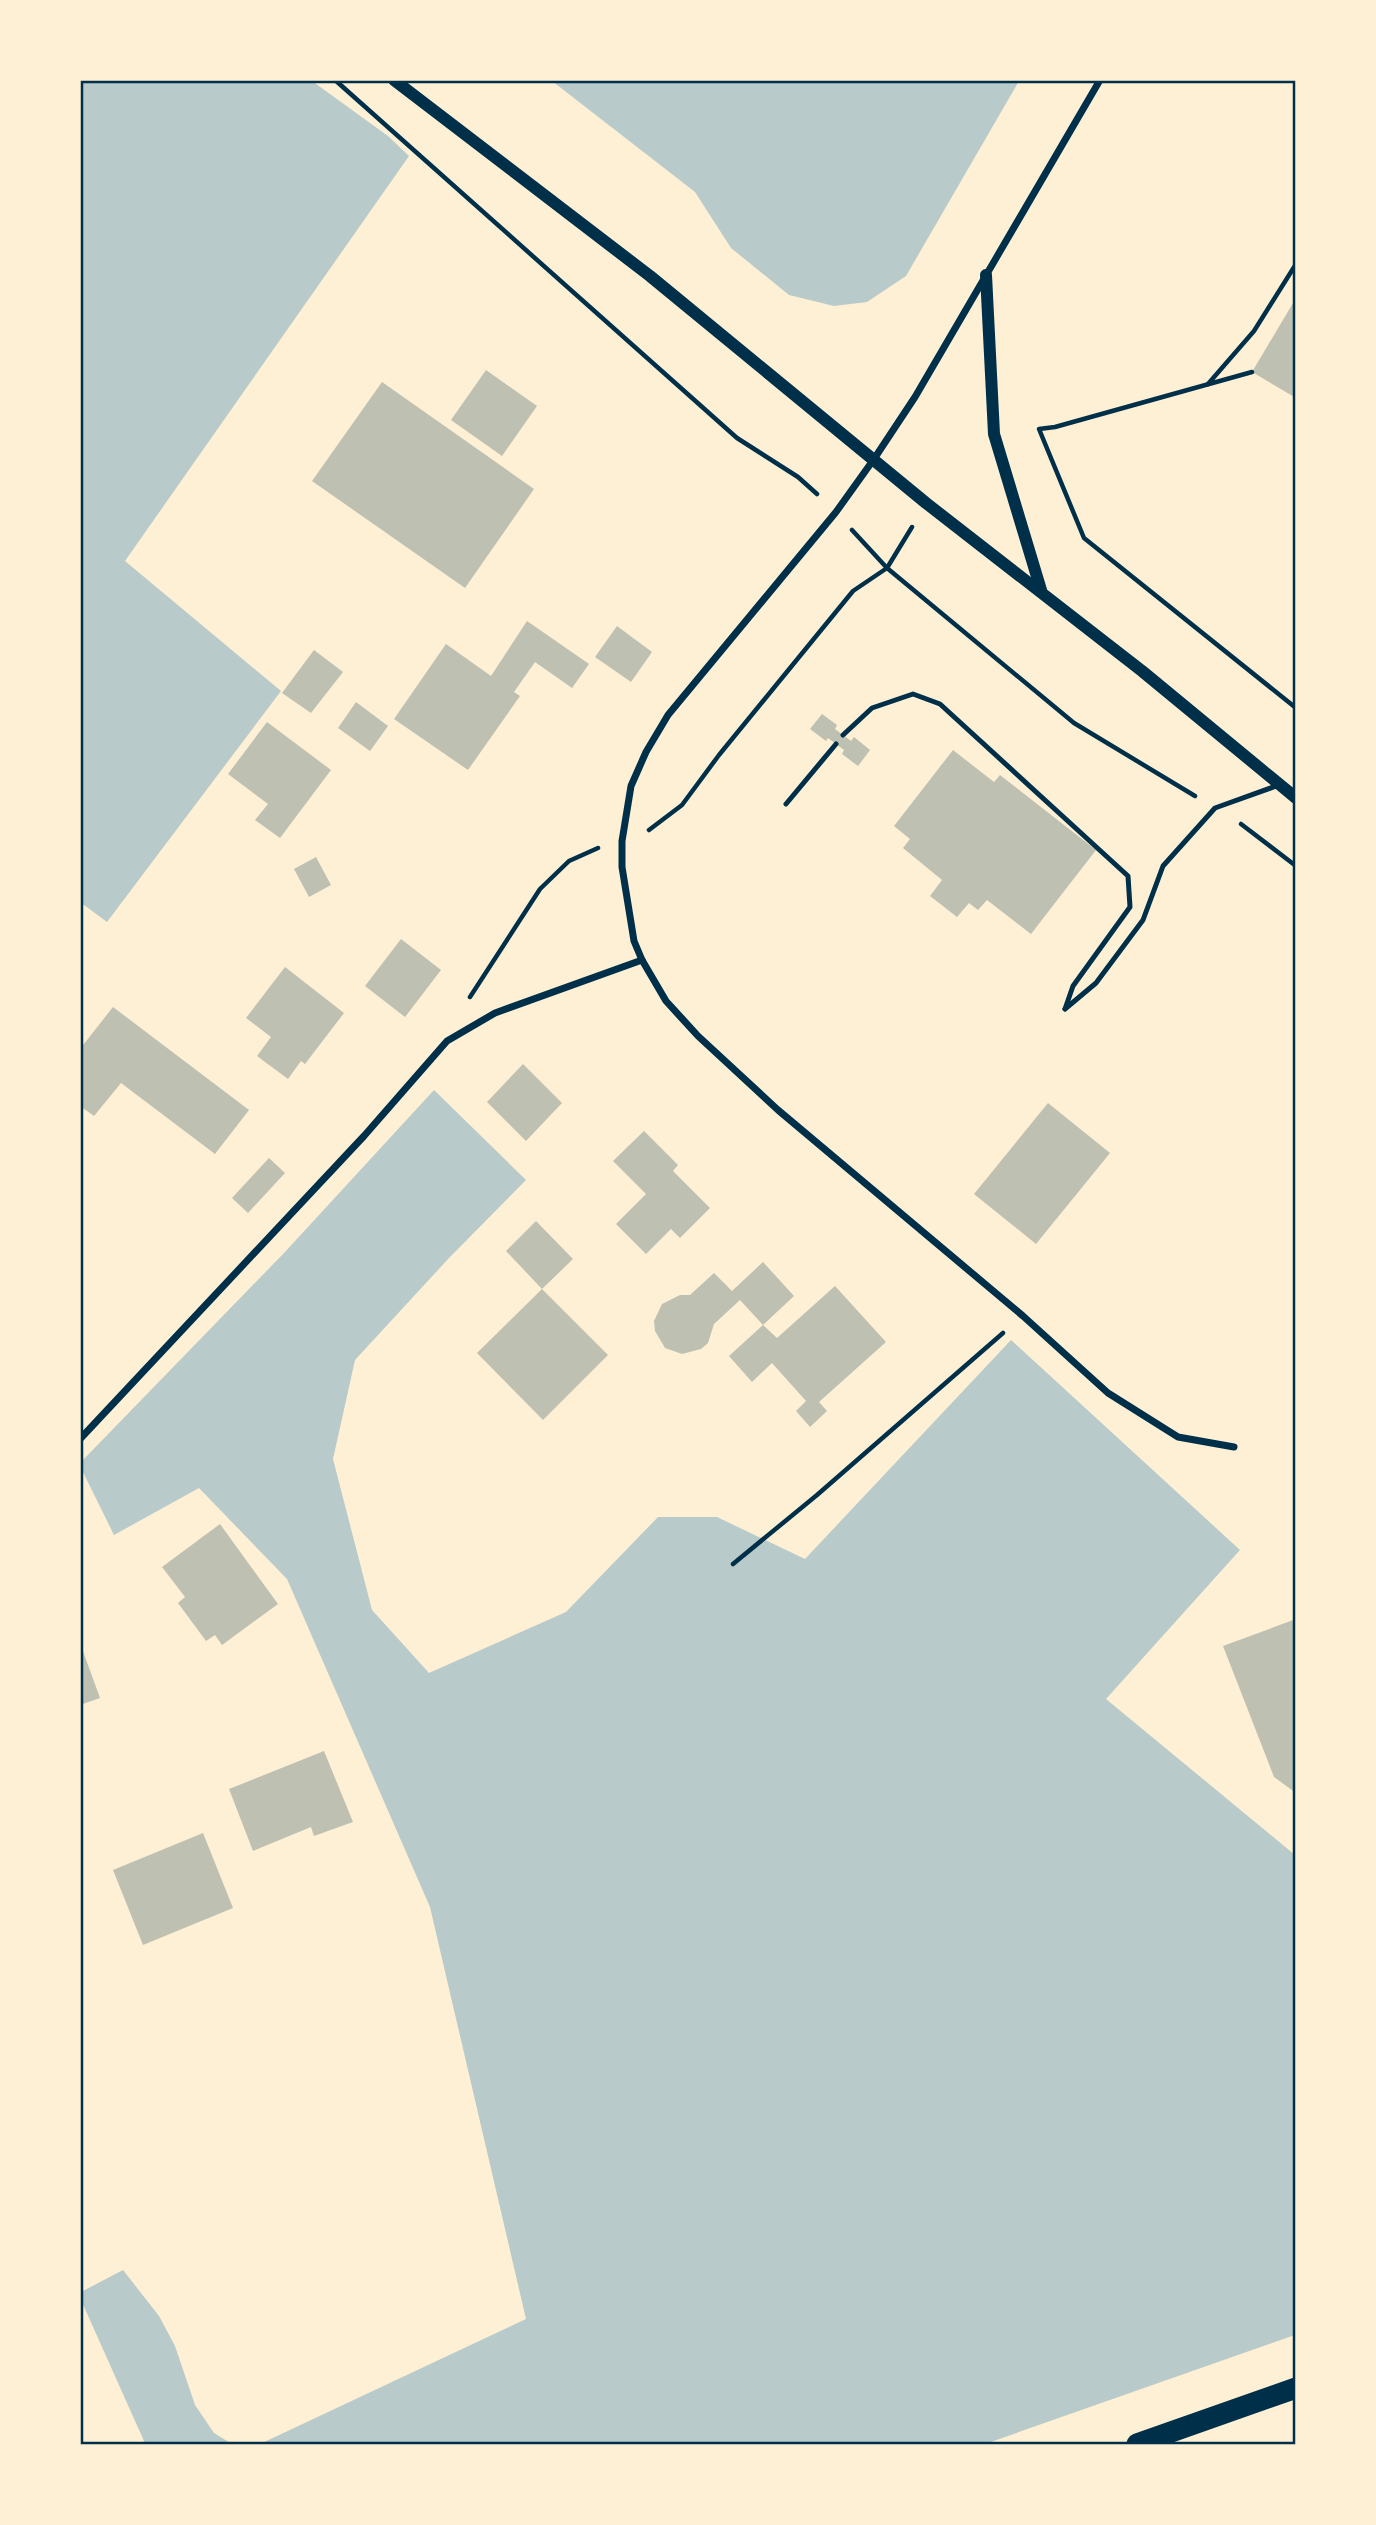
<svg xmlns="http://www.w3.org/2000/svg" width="1376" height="2525" viewBox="0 0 1376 2525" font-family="'Archivo Narrow',sans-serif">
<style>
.green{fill:#b9caca}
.building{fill:#bec0b2}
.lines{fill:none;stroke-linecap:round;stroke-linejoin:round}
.path{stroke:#003049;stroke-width:4.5}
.service{stroke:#003049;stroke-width:5}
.minor{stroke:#003049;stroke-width:7}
.tertiary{stroke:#003049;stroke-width:12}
.motorway{stroke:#003049;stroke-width:21}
.neatline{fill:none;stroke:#003049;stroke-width:2.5}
</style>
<rect width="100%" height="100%" fill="#fdf0d5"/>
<!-- green -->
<g class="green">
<path d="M80,81H312L388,136L409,156L125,561L281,691L107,922L80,902Z"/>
<path d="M552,81H1019L906,276L867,302L834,306L789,295L731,248L695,192Z"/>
<path d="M434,1090L526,1180L449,1258L355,1360L333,1459L372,1610L429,1673L566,1612L658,1517H717L805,1559L1011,1340L1240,1550L1106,1699L1295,1855V2335L985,2444H260L526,2319L430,1907L287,1579L199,1488L114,1535L81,1468V1462L284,1253Z"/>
<path d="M123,2270L159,2316L175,2346L195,2405L214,2433L232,2444H142L144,2441L81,2300V2292Z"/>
</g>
<!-- building -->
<g class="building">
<path d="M1296,298V398L1252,372Z"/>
<path d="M486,370L537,406L502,456L451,420Z"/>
<path d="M382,382L534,489L465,588L312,481Z"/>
<path d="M527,621L589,664L572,688L535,662L514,692L520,696L468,770L394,719L446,644L491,676Z"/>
<path d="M617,626L652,652L631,682L595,657Z"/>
<path d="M314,650L343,672L311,713L282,693Z"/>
<path d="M356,702L388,726L370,751L338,728Z"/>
<path d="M822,714L837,725L835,729L851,741L854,737L870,750L858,766L842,754L844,750L828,738L826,741L810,729Z"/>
<path d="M267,722L331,770L280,838L255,820L268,804L228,774Z"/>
<path d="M953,750L994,782L1000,775L1096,850L1031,934L987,900L978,910L969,903L957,917L930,896L942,880L903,848L910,839L894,826Z"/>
<path d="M316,857L331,885L309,897L294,869Z"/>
<path d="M401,939L441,970L405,1017L365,986Z"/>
<path d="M285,967L344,1013L305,1064L301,1061L288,1079L257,1056L271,1037L246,1018Z"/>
<path d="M113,1007L249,1110L215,1154L121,1083L94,1116L80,1106V1049Z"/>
<path d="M523,1064L562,1103L526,1141L487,1102Z"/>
<path d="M1048,1103L1110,1153L1036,1244L974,1194Z"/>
<path d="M644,1131L678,1165L673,1171L710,1208L680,1238L671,1229L646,1254L616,1224L646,1194L613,1161Z"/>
<path d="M269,1158L285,1173L248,1213L232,1198Z"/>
<path d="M536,1221L573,1259L542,1289L506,1251Z"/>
<path d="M763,1262L794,1296L763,1325L740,1300L714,1324L708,1343L701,1349L682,1354L665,1348L655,1331L654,1321L662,1304L680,1295H690L714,1273L732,1291Z"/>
<path d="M835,1286L886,1342L819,1402L827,1411L810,1427L796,1411L806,1401L772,1363L752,1382L729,1356L763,1325L777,1338Z"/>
<path d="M542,1289L608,1355L543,1420L477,1353Z"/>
<path d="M220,1524L278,1604L222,1645L215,1635L206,1641L178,1603L185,1597L162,1567Z"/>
<path d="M1296,1619V1793L1274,1777L1223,1646Z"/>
<path d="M80,1643L100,1698L80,1705Z"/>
<path d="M324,1751L353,1822L314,1836L311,1827L253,1851L229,1789Z"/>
<path d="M203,1833L233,1908L143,1945L113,1870Z"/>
</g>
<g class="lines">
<!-- path -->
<g class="path">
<path d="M335,80L737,438L798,477L817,494"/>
<path d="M1252,372L1055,427L1039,429L1084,538L1296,708"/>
<path d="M1208,384L1254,331L1296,264"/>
<path d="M852,530L887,568L1074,723L1195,796"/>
<path d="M1241,824L1296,866"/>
<path d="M649,830L682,805L719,755L853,591L887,568L912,527"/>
<path d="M470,997L540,889L569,861L598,848"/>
<path d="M733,1564L817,1495L1003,1333"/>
</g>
<!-- service -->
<g class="service">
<path d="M843,735L872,708L913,694L940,704L1128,876L1130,907L1073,986L1065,1009"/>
<path d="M786,804L836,744"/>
<path d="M1065,1009L1096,983L1143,920L1163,866L1215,808L1279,785"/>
</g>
<!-- minor -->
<g class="minor">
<path d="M1100,80L915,397L874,459L836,512L668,715L646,752L631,786L622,841V867L634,941L642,960L666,1001L698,1036L778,1110L1023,1316L1108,1393L1178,1437L1234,1447"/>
<path d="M80,1439L364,1136L447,1041L495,1013L642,960"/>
</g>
<!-- tertiary -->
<g class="tertiary">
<path d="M394,80L650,276L926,503L1142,671L1296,798"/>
<path d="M986,275L994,434L1041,590"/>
</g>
<!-- motorway -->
<path class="motorway" d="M1137,2444L1296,2388"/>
</g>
<!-- border -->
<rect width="1376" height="2525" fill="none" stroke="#fdf0d5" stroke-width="164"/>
<rect x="82" y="82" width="1212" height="2361" class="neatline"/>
</svg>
